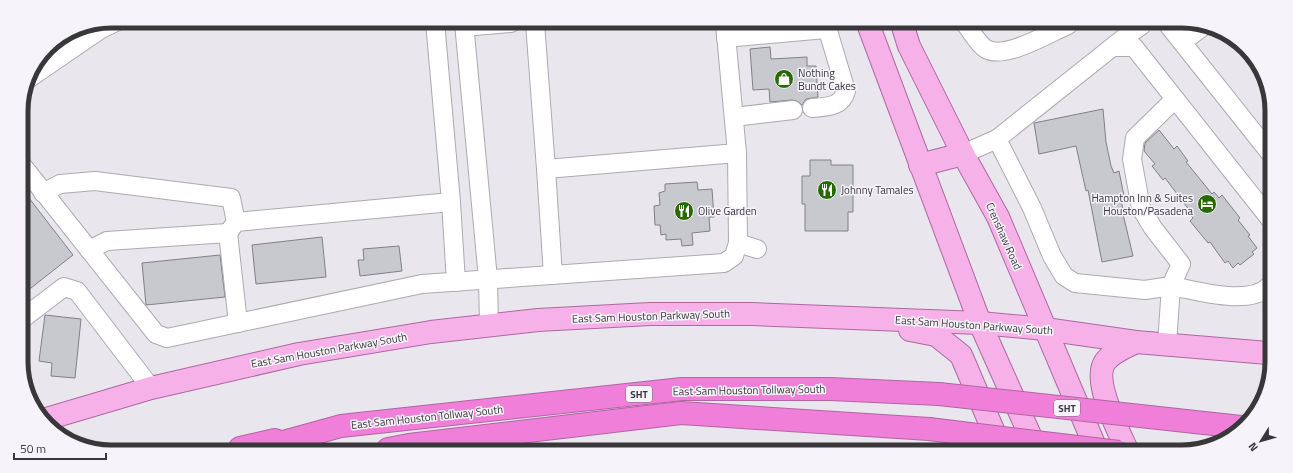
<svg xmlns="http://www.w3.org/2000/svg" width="1293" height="473" viewBox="0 0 1293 473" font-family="'Titillium Web',sans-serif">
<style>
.building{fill:#c7c9cf;stroke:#7f8186}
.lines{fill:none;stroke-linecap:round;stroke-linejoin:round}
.minor-casing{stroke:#acaab0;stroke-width:20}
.major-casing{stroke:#b066a1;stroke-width:24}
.highway-casing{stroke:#b066a1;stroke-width:24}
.minor{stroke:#fff;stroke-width:18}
.major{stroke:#f6b2e8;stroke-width:22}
.highway{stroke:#f07fd9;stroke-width:22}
.highway-bridge-casing{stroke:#b066a1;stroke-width:24;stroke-linecap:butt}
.highway-bridge{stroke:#f07fd9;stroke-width:22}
.labels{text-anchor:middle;stroke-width:3;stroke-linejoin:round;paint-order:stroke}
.shield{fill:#f6f4fa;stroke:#717074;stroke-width:1}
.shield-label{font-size:10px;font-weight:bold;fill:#38373a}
.poi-label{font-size:11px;fill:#38373a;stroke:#f6f4fa;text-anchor:start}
.street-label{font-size:11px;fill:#38373a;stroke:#f6f4fa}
.rim{fill:none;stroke:#38373a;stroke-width:5}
</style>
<rect width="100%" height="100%" fill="#e9e7ed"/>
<!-- building -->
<g class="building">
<path d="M770,47L771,59L807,57V66H816L818,97L806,99L802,105L797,101L792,100L770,102L769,89L753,90L750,49Z"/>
<path d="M1103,109L1106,142L1111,166L1114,173L1119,171L1124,196H1120L1124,214H1123L1133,256L1102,262L1088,190L1086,191L1076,146L1039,154L1034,123Z"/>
<path d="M1159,130L1174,149L1177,146L1188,161L1186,162L1212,194L1214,192L1219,198L1222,195L1240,218L1238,220L1250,235L1248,236L1257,248L1252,252L1254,254L1240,265L1238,263L1233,268L1228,261L1225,263L1210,242L1208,243L1190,221L1193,218L1188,212L1190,211L1165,178L1163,180L1152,166L1155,164L1144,151L1145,143Z"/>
<path d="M810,160H831V165H853V212H848V231H805V204H802V176H810Z"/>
<path d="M697,182L698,190L712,189L714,217H709L710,231L692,233L693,245L682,246L681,239L666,240V234L661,235L660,225H655L654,206L660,205L659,193L665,191V184Z"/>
<path d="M22,189L73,255L22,295Z"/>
<path d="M322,237L326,277L256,284L252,245Z"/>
<path d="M399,246L402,271L360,276L358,260H364L363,249Z"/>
<path d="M220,255L225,297L146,305L142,263Z"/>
<path d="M45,315L81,319L75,378L51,376L52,363L39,361Z"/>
</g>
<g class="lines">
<defs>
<g id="minor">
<path d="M464,23L488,279L489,325"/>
<path d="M535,23L546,169L737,153"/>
<path d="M966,25C972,32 978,44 986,49C1005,60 1049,33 1068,25"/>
<path d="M1169,26L1270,153"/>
<path d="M464,27L511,23"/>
<path d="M726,38L826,29"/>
<path d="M1182,42L1204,26"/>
<path d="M1113,47H1134L1270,219"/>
<path d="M28,79L101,29L118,21"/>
<path d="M812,108C826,107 842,107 846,91L826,24"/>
<path d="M734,117L793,110"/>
<path d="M997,139L1032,208L1052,256L1064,276L1075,283L1145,290L1171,286L1181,264L1153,228L1141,208L1132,159L1135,138L1175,99"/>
<path d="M963,154L997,139L1125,37L1142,25"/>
<path d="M22,165L156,334L167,338L422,284L724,263L734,256L738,243L737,153L725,24"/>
<path d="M546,169L553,275"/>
<path d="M43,193L60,184L95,181L231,198L236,222"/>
<path d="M451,202L456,282"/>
<path d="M228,233L236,222L451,202L435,22"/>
<path d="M738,243L757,249"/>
<path d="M89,250L107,241L228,233L238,323"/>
<path d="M22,319L64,287L77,291L151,388"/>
<path d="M1167,344L1171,286C1195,290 1250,307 1269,286"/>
</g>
<g id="major">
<path d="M868,24L980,323L1037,451"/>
<path d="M902,24L909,46L963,154L998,217L1097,451"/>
<path d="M920,165L963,154"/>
<path d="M910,330L936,335L961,355L1002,451"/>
<path d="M43,420L151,388L299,354L431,332L538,320L650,314H752L980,323L1045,329L1136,342L1268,353"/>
<path d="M1128,452C1119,432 1092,381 1105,362C1112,352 1126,347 1136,342"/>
</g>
<g id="highway">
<path d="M1195,422L1241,427"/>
<path d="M240,448L275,440"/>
<path d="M261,448L341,426L682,389H830L939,394"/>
<path d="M388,449L409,445L681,413L929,429"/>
</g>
</defs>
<!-- minor casing -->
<use href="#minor" class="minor-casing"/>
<!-- major casing -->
<use href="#major" class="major-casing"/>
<!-- highway casing -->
<use href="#highway" class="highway-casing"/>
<!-- minor -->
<use href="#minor" class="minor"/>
<!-- major -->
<use href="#major" class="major"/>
<!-- highway -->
<use href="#highway" class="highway"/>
<defs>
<g id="highway-bridge">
<path d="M939,394L1195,422"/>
<path d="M929,429L1119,452"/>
</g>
</defs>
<!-- highway-bridge casing -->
<use href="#highway-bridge" class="highway-bridge-casing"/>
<!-- highway-bridge -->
<use href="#highway-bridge" class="highway-bridge"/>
</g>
<!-- icons -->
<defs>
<symbol id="shop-disc" viewBox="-11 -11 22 22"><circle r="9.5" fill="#276a01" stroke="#f6f4fa"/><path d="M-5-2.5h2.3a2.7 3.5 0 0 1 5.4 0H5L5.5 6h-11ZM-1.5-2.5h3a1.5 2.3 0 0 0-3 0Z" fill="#fff"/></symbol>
<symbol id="restaurant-disc" viewBox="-11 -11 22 22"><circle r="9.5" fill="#276a01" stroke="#f6f4fa"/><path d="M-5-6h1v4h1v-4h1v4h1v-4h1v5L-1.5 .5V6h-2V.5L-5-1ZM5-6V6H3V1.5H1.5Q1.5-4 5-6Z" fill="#fff"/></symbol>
<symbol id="hotel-disc" viewBox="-11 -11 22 22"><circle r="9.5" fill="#276a01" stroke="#f6f4fa"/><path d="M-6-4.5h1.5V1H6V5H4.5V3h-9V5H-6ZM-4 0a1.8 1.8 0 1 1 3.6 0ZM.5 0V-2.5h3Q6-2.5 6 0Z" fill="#fff"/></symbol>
</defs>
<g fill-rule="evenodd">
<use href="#shop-disc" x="773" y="68" width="22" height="22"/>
<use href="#restaurant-disc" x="816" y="179" width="22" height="22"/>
<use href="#hotel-disc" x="1196" y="193" width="22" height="22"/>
<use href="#restaurant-disc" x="673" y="200" width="22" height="22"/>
</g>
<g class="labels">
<!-- shield labels -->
<g class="shield">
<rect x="626" y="386" width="26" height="16" rx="3"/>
<rect x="1054" y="400" width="26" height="16" rx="3"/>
</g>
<g class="shield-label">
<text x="639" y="398">SHT</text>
<text x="1067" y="412">SHT</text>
</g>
<!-- poi labels -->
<g class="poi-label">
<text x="798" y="77">Nothing<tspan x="798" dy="13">Bundt Cakes</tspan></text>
<text x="841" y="194">Johnny Tamales</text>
<text x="1193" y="202" text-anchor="end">Hampton Inn &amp; Suites<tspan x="1193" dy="13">Houston/Pasadena</tspan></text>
<text x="698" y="215">Olive Garden</text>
</g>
<!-- street labels -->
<g class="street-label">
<text transform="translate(1004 236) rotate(66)" y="4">Crenshaw Road</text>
<text transform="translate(651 316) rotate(-2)" y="4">East Sam Houston Parkway South</text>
<text transform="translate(974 325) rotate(4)" y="4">East Sam Houston Parkway South</text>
<text transform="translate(329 350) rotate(-10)" y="4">East Sam Houston Parkway South</text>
<text transform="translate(749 390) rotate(-1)" y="4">East Sam Houston Tollway South</text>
<text transform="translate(427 417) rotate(-6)" y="4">East Sam Houston Tollway South</text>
</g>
</g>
<!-- crop -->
<path d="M0 0H1293V473H0ZM111 28H1182A83 83 0 0 1 1265 111V362A83 83 0 0 1 1182 445H111A83 83 0 0 1 28 362V111A83 83 0 0 1 111 28Z" fill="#f6f4fa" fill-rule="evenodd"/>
<path class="rim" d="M111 28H1182A83 83 0 0 1 1265 111V362A83 83 0 0 1 1182 445H111A83 83 0 0 1 28 362V111A83 83 0 0 1 111 28Z"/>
<!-- north arrow -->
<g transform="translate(1261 441) rotate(233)" stroke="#f6f4fa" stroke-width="3" paint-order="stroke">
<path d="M0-3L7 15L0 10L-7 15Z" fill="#38373a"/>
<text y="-6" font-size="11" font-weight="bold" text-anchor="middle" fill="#38373a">N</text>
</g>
<!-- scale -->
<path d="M14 453v6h92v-6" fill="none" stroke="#38373a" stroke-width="2"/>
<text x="20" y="453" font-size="12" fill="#38373a" stroke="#f6f4fa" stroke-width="3" paint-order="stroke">50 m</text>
</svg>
